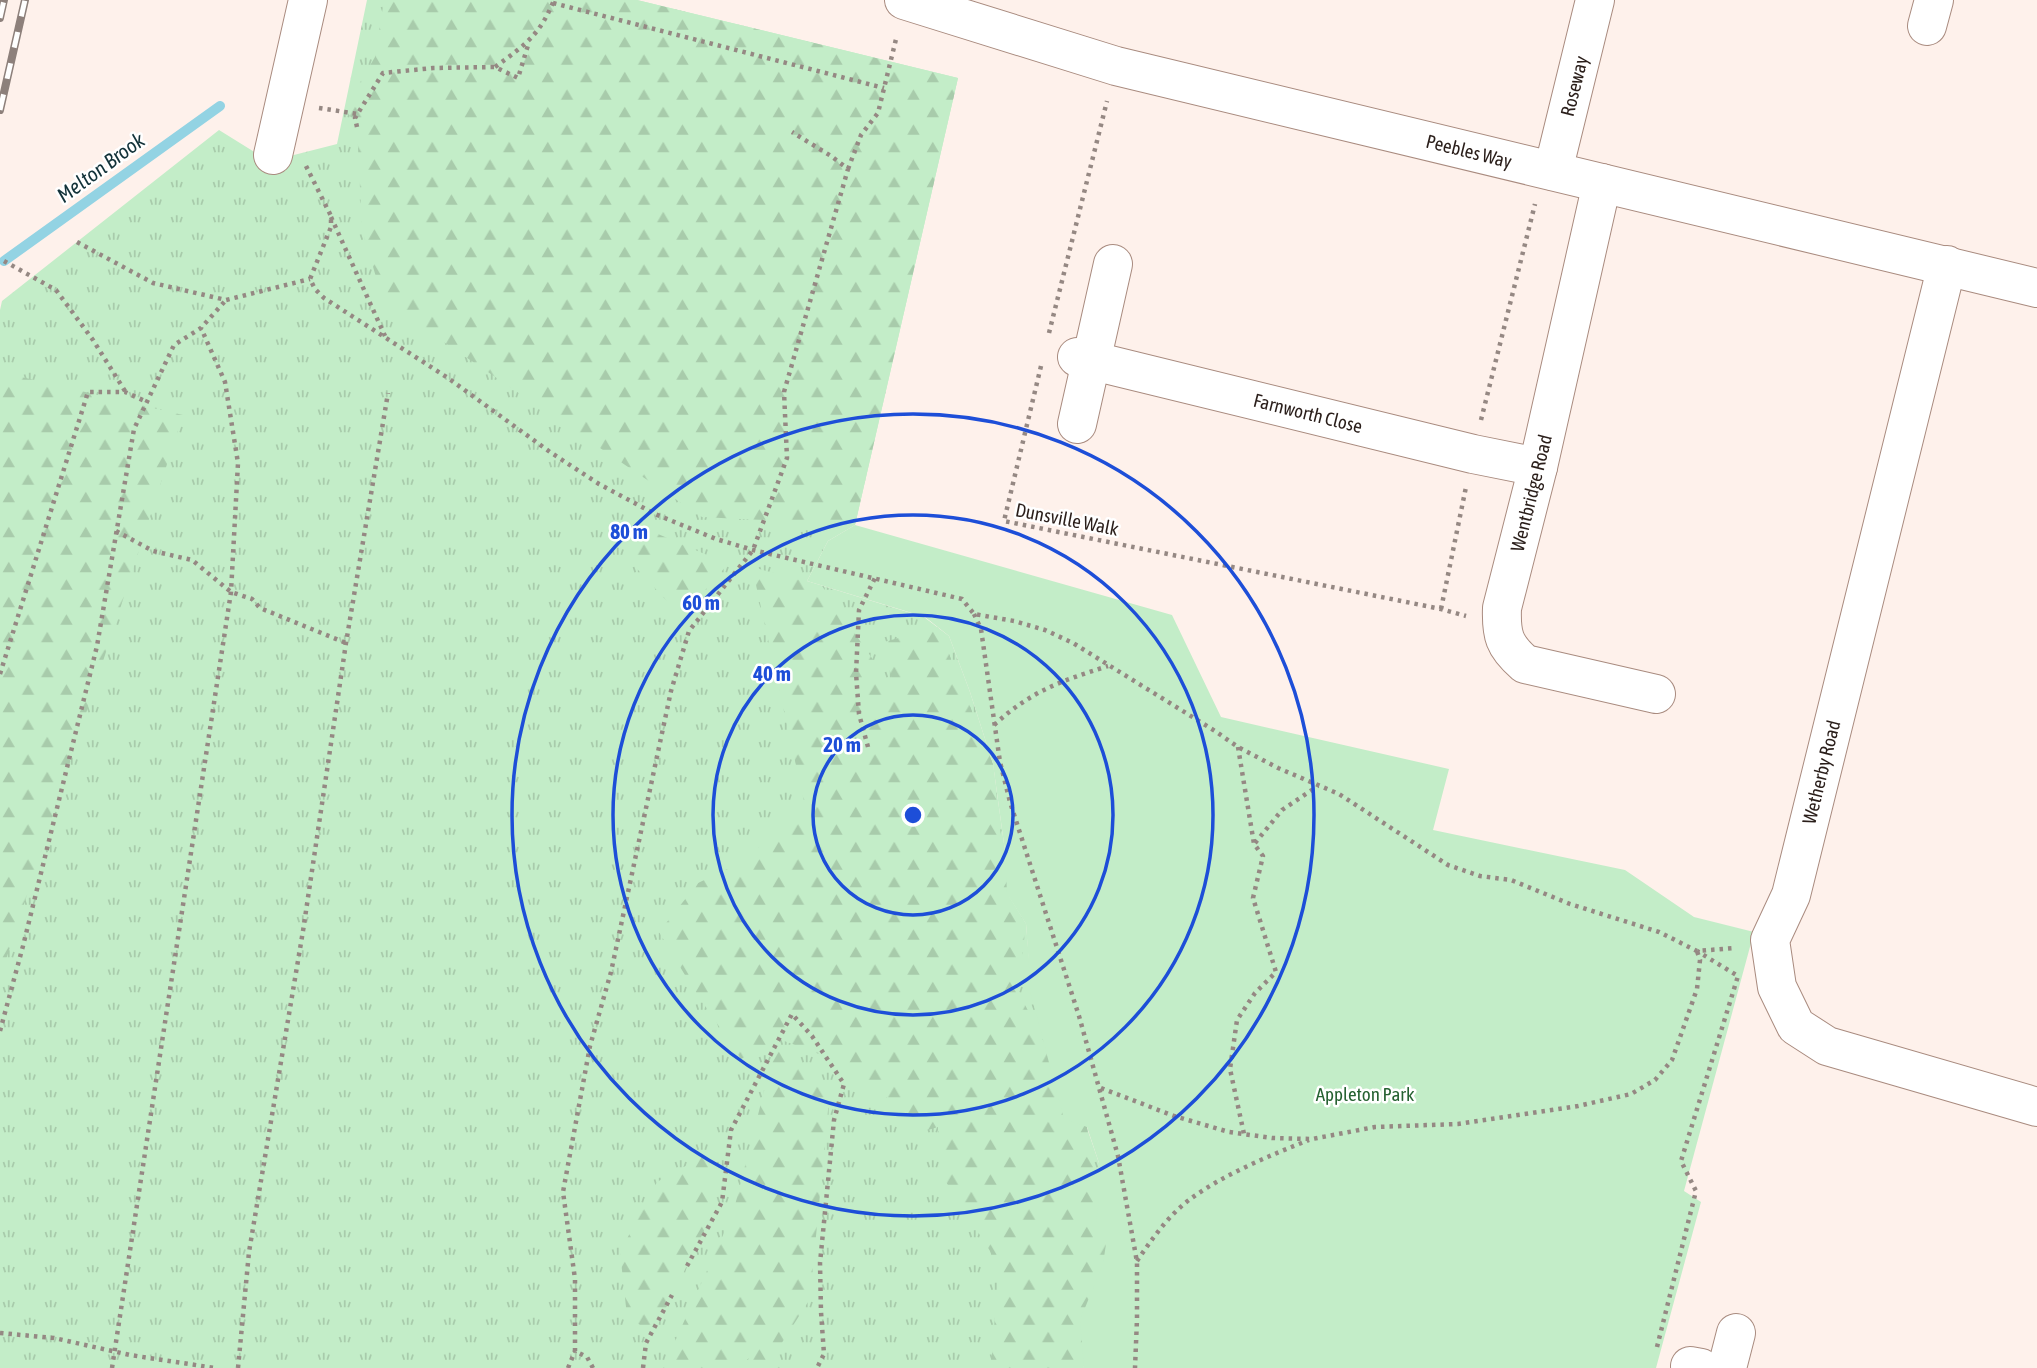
<svg xmlns="http://www.w3.org/2000/svg" width="2037" height="1368" viewBox="0 0 2037 1368" font-family="'Asap Condensed',sans-serif">
<style>
.grass{fill:url(#grass-tufts)}
.forest{fill:url(#forest-firs)}
.park{fill:#c3edc8}
.lines{fill:none;stroke-linecap:round;stroke-linejoin:round}
.stream{stroke:#93d3e3;stroke-width:10}
.minor-casing{stroke:#a98b7f;stroke-width:40}
.path{stroke:#958883;stroke-width:4.5;stroke-dasharray:3.5 5;stroke-linecap:butt}
.minor{stroke:#fff;stroke-width:38}
.rail-casing{stroke:#8d807b;stroke-width:8}
.rail{stroke:#fff;stroke-width:5;stroke-dasharray:16;stroke-linecap:butt}
.ring{fill:none;stroke:#1d4ed8;stroke-width:3.5}
.labels{text-anchor:middle;stroke-width:5;stroke-linejoin:round;paint-order:stroke}
.street-label{font-size:19px;fill:#2a1e1a;stroke:#fff}
.park-label{font-size:19px;fill:#266232;stroke:#fff}
.water-label{font-size:21px;font-style:italic;fill:#123239;stroke:#fff}
.centre{fill:#1d4ed8;stroke:#fff;stroke-width:3.5}
.ring-label{font-size:21px;text-anchor:middle;font-weight:bold;fill:#1d4ed8;stroke:#fff;stroke-width:5;stroke-linejoin:round;paint-order:stroke}
</style>
<defs>
<pattern id="grass-tufts" width="24" height="20" patternUnits="userSpaceOnUse" patternTransform="scale(1.75)"><rect width="24" height="20" fill="#c3edc8"/><path d="M3 7l-1-3M5 7V3M7 7l1-3M15 17l-1-3M17 17v-4M19 17l1-3" fill="none" stroke="#a8cbab"/></pattern>
<pattern id="forest-firs" width="22" height="20" patternUnits="userSpaceOnUse" patternTransform="scale(1.75)"><rect width="22" height="20" fill="#c3edc8"/><path d="M5 1l3.5 6h-7zM16 11l3.5 6h-7z" fill="#a8cbab"/></pattern>
</defs>
<rect width="100%" height="100%" fill="#fef1eb"/>
<!-- grass -->
<path class="grass" d="M367,0H637L958,78L855,525L828,541L807,581L924,617L949,636L970,692L993,764L1005,851L1007,893L1026,924L1029,959L1099,1163V1200L1096,1224L1106,1244L1083,1353L1084,1368H0V310L2,301L219,130L256,153L290,156L337,144Z"/>
<!-- forest -->
<g class="forest">
<path d="M384,0H637L958,78L855,525L702,517L383,301L362,229L357,127L345,108L375,57Z"/>
<path d="M0,372L183,415L0,978Z"/>
<path d="M644,528L728,564L687,611L675,610L628,559Z"/>
<path d="M752,567L822,586L894,690L884,642L938,627L993,764L1002,846L1005,852L1009,897L1026,924L1018,991L1087,1127L1112,1281L1101,1360L1079,1368H991L999,1265L939,1171L938,1127L928,1130L843,1063L779,1039L741,1059L691,985L659,932L698,883L742,862L805,806Z"/>
<path d="M776,1044L830,1089L810,1299L774,1355L789,1368H747L749,1358L738,1368H663L733,1213Z"/>
<path d="M707,1154L716,1207L653,1334L627,1316L620,1252L657,1182Z"/>
</g>
<!-- park -->
<path class="park" d="M855,525L1172,615L1221,717L1449,769L1433,830L1625,870L1694,917L1754,932L1684,1191L1701,1202L1656,1368H1084L1080,1320L1103,1264L1106,1244L1096,1224L1099,1200V1163L1087,1127L1064,1119L1031,995L1026,924L1007,894L1005,851L993,764L970,692L949,636L925,617L807,581L828,541Z"/>
<g class="lines">
<!-- stream -->
<path class="stream" d="M4,261L220,106"/>
<defs>
<g id="minor">
<path d="M904,0L1116,66L2037,288"/>
<path d="M1927,26L1934,0"/>
<path d="M273,155L308,0"/>
<path d="M1553,171L1595,0"/>
<path d="M1602,183L1538,467L1502,608C1501,635 1504,646 1525,664L1656,694"/>
<path d="M1947,265L1791,895L1770,940L1777,987L1796,1026L1827,1046L2037,1107"/>
<path d="M1077,357L1473,454L1538,467"/>
<path d="M1077,424L1113,264"/>
<path d="M1690,1366L1701,1368"/>
<path d="M1727,1368L1736,1333"/>
</g>
</defs>
<!-- minor casing -->
<use href="#minor" class="minor-casing"/>
<!-- path -->
<g class="path">
<path d="M553,3L884,88"/>
<path d="M495,67C525,45 540,35 554,0"/>
<path d="M319,108L358,114"/>
<path d="M357,127L355,118L383,73L433,68L495,67L518,78L529,42"/>
<path d="M306,166L331,216V227L310,279L315,289L324,298L448,378L550,452L599,484L655,514L716,539L753,550L962,599L974,614L1014,621L1045,630L1073,643L1215,731L1238,747L1278,768L1339,794L1448,865L1480,876L1511,880L1570,904L1659,932L1697,951L1735,948"/>
<path d="M848,169L861,135L878,113L897,35"/>
<path d="M331,217L385,336"/>
<path d="M77,242L153,283L226,300L310,279"/>
<path d="M4,261L56,290L93,340L125,391"/>
<path d="M1049,333L1107,101"/>
<path d="M1041,366L1004,521L1441,609L1466,616"/>
<path d="M1481,420L1535,204"/>
<path d="M116,531L153,551L192,560L231,592L252,599L260,608L346,643"/>
<path d="M1441,609L1466,487"/>
<path d="M974,614L981,629L1000,762L1010,802L1079,1016L1118,1156L1137,1262V1319L1135,1368"/>
<path d="M0,674L88,392H125L147,402"/>
<path d="M994,725C1031,691 1061,681 1108,666"/>
<path d="M868,747L859,714L856,673L859,610L875,578"/>
<path d="M1238,747L1254,844L1263,856L1253,898L1276,972L1255,993L1237,1020L1230,1069L1244,1134"/>
<path d="M1255,843L1282,810L1318,786"/>
<path d="M0,1031L23,946L97,646L134,429L174,345L201,328L226,300"/>
<path d="M1101,1088L1174,1116L1229,1132L1272,1138L1312,1139L1375,1127L1458,1124L1578,1106L1631,1094L1655,1080L1672,1060L1697,989L1700,960L1697,951"/>
<path d="M1137,1261C1152,1239 1168,1216 1189,1200C1222,1175 1271,1155 1309,1140"/>
<path d="M687,1266L722,1202L731,1130L792,1014L812,1036L844,1084L834,1120L820,1263L821,1312L824,1354L817,1368"/>
<path d="M0,1333L54,1338L130,1355L215,1368"/>
<path d="M1657,1347L1696,1191L1681,1161L1738,976L1697,951"/>
<path d="M112,1368L231,592L238,463L225,382L201,328"/>
<path d="M238,1368L249,1252L303,931L346,643L388,393"/>
<path d="M568,1368L575,1351"/>
<path d="M593,1368L587,1357L575,1351V1279L563,1192L590,1046L611,972L671,691L689,631L753,550L787,458L784,392L848,169L831,156L792,132"/>
<path d="M643,1368L646,1343L672,1295"/>
</g>
<!-- minor -->
<use href="#minor" class="minor"/>
<defs>
<g id="rail">
<path d="M0,18L4,0"/>
<path d="M0,110L25,0"/>
</g>
</defs>
<!-- rail casing -->
<use href="#rail" class="rail-casing"/>
<!-- rail -->
<use href="#rail" class="rail"/>
</g>
<!-- distance rings -->
<g class="ring">
<circle cx="913" cy="815" r="100"/>
<circle cx="913" cy="815" r="200"/>
<circle cx="913" cy="815" r="300"/>
<circle cx="913" cy="815" r="401"/>
</g>
<g class="labels">
<!-- street labels -->
<g class="street-label">
<text transform="translate(1574 86) rotate(-76)" y="7">Roseway</text>
<text transform="translate(1469 151) rotate(14)" y="7">Peebles Way</text>
<text transform="translate(1308 413) rotate(14)" y="7">Farnworth Close</text>
<text transform="translate(1531 493) rotate(-76)" y="7">Wentbridge Road</text>
<text transform="translate(1067 519) rotate(11)" y="7">Dunsville Walk</text>
<text transform="translate(1821 772) rotate(-76)" y="7">Wetherby Road</text>
</g>
<!-- park labels -->
<g class="park-label">
<text x="1365" y="1101">Appleton Park</text>
</g>
<!-- water labels -->
<g class="water-label">
<text transform="translate(101 168) rotate(-36)" y="7">Melton Brook</text>
</g>
</g>
<circle cx="913" cy="815" r="10" class="centre"/>
<g class="ring-label">
<text x="629" y="539">80 m</text>
<text x="701" y="610">60 m</text>
<text x="772" y="681">40 m</text>
<text x="842" y="752">20 m</text>
</g>
</svg>
